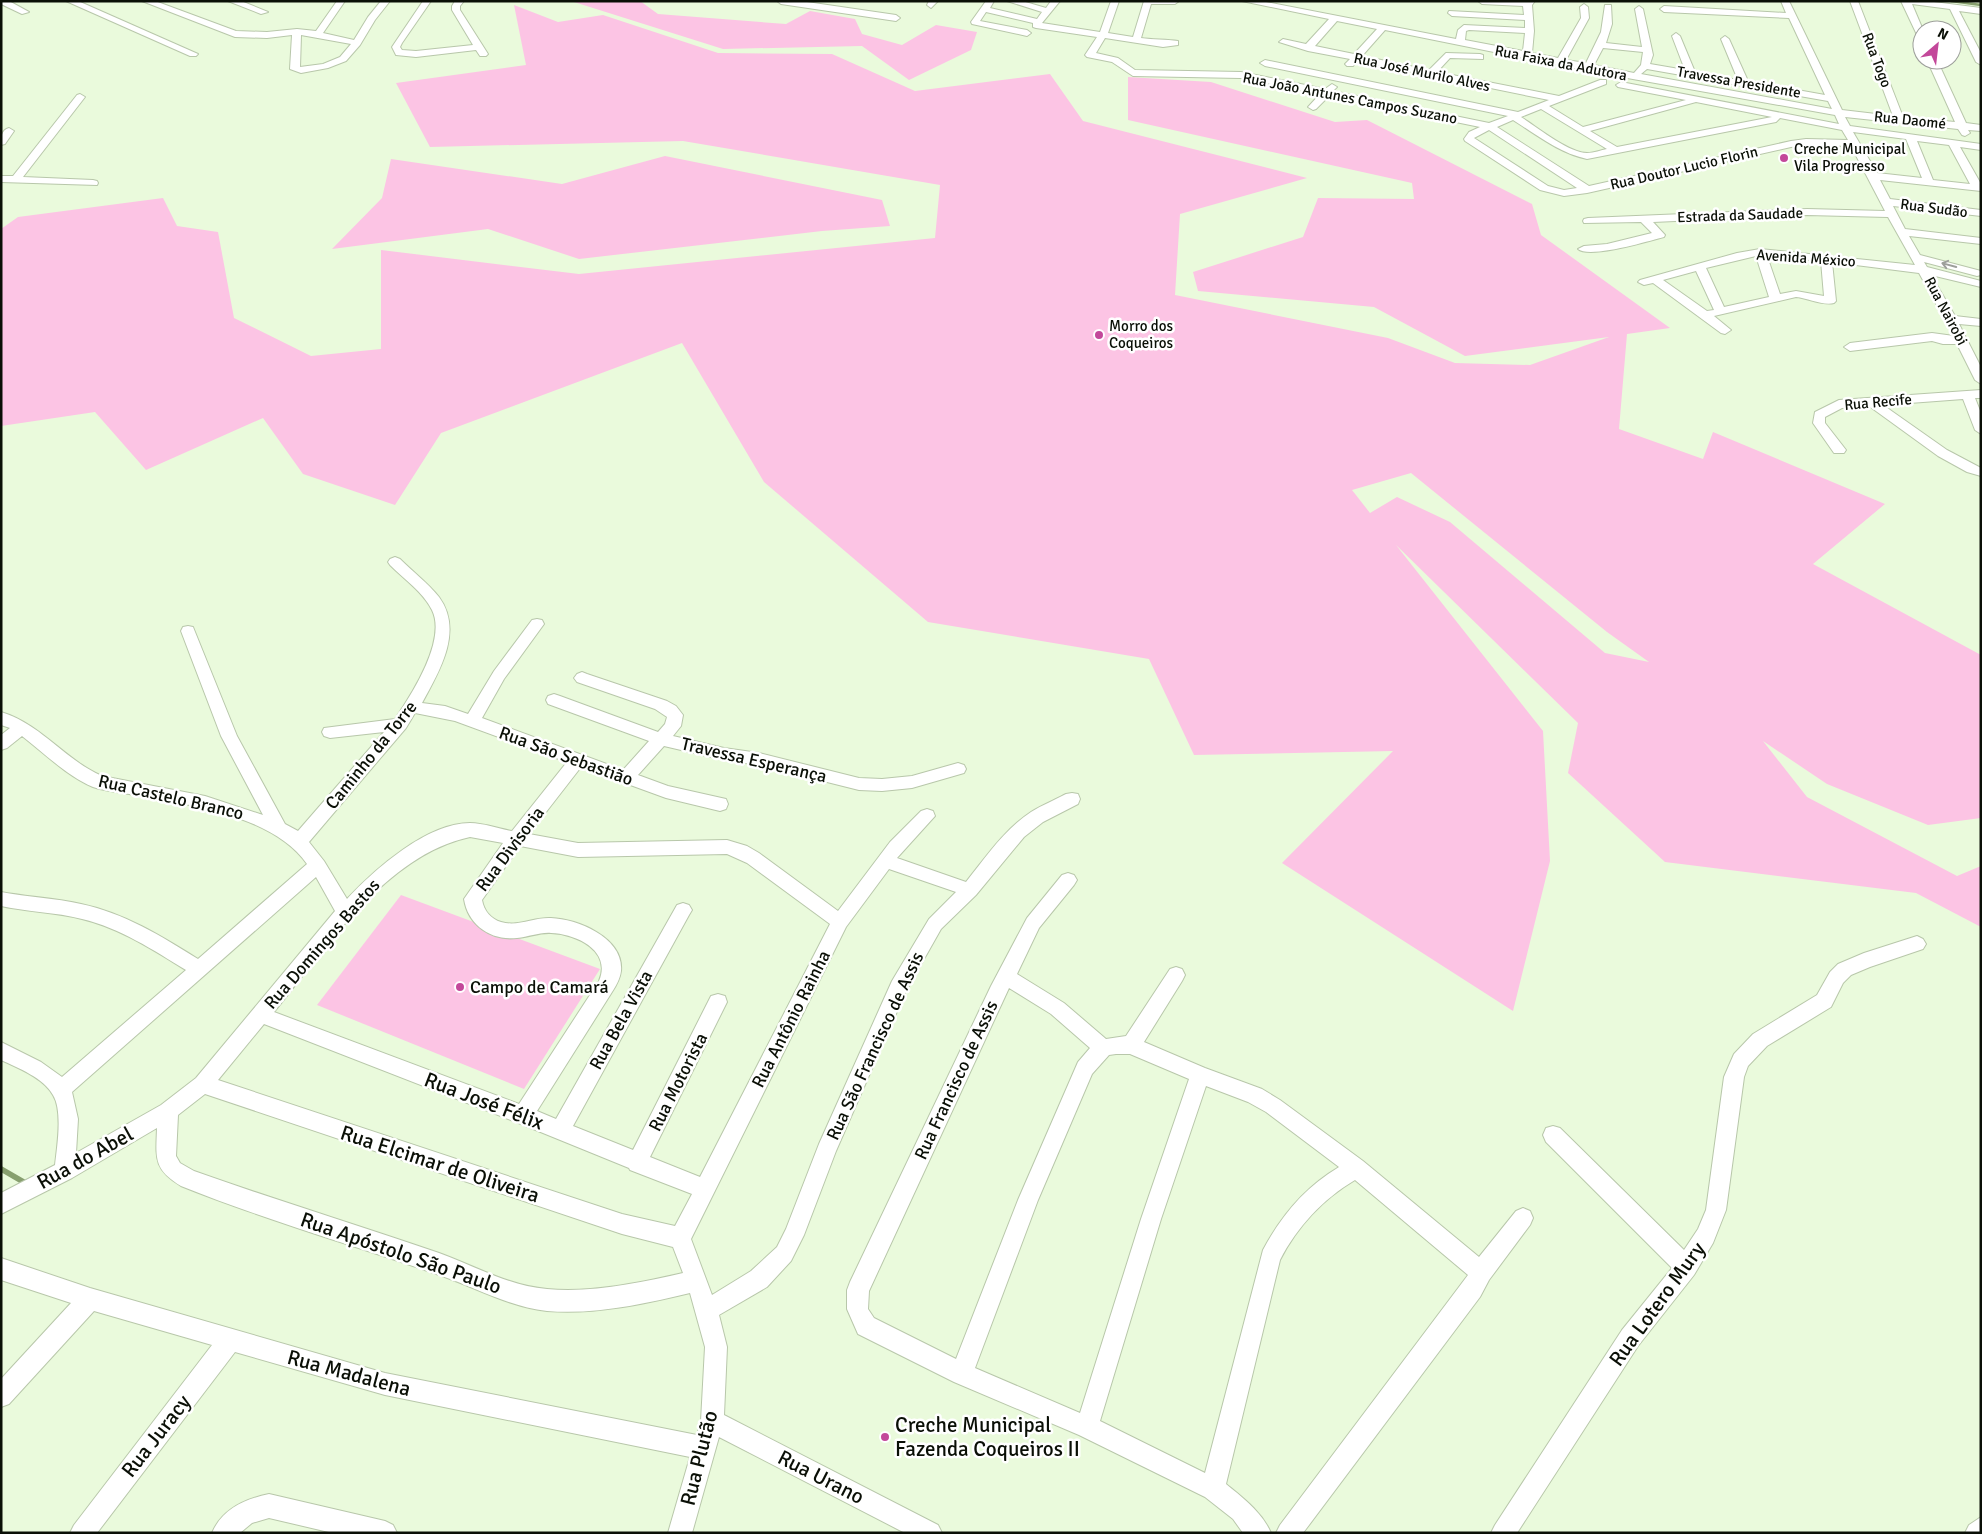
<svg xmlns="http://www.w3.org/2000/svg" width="1982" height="1534" viewBox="0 0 1982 1534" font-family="Signika,sans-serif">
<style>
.green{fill:#fcc4e4;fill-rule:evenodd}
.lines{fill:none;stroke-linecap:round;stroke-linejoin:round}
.stream-far1{stroke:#879f6e;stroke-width:2.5}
.stream{stroke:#879f6e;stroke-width:5.5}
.street-casing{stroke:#b8c7aa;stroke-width:2}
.street{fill:#fff;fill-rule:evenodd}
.oneway{stroke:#9d9f9b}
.poi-dot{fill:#c3489a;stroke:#fff;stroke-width:2}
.labels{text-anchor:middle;stroke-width:5;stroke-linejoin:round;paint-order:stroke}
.far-street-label{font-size:15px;fill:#0a0f06;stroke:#fff}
.far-poi-label{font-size:15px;fill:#0a0f06;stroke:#fff;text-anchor:start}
.street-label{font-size:18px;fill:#0a0f06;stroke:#fff}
.poi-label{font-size:18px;fill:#0a0f06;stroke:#fff;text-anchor:start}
.near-street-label{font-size:21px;fill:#0a0f06;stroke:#fff}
.near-poi-label{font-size:21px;fill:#0a0f06;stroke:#fff;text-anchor:start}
</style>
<rect width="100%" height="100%" fill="#eafadc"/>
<!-- green -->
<g class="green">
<path d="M576,1H640L658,14L786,24L810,11L855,19L862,34L902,45L936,25L977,32L971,50L909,80L862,46L723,49L574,2Z"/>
<path d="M514,5L558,22L603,15L718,53L832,54L915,91L1050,74L1083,121L1307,178L1180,214L1175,295L1388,338L1455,363L1530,365L1609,337L1465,356L1374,307L1198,291L1193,272L1303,237L1318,198L1414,199L1412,183L1128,120V77L1211,82L1335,122L1367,120L1532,204L1541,235L1670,328L1627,334L1619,429L1703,459L1713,432L1885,504L1813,564L1981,655V818L1928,825L1827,784L1763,741L1807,797L1957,876L1981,866V927L1916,893L1665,862L1568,773L1578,723L1396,545L1543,731L1550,861L1513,1011L1282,863L1393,751L1194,755L1149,659L928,622L764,482L682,343L441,433L395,505L303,474L263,418L146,470L95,412L1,426V229L18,217L163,198L177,226L218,232L234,318L311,356L381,349V250L579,274L935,238L940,185L683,141L430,147L396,83L526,65ZM1411,473L1607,632L1649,662L1605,653L1450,522L1397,497L1370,513L1352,490Z"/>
<path d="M665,156L882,200L890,226L822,231L579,259L488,229L332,249L382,198L391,159L562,184Z"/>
<path d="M401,895L600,969L524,1089L317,1005Z"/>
</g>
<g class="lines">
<!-- stream-far1 -->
<path class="stream-far1" d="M1951,1L1981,5"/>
<!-- stream -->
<path class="stream" d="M1,1169L27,1184"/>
<defs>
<g id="street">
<path d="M1,1H9L29,12L22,14L1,4Z"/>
<path d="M66,1H78L198,54L196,56H190Z"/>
<path d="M142,1H155L236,31L267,32L297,29L316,31L337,1H345L323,33L354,40L368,17L381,1H390L375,20L360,45L346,61L328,68L301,73L290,69L292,35L267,38L235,37ZM301,35L351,44L340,57L323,64L300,67Z"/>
<path d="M228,1H241L268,12L261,14Z"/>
<path d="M423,1H431L402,43L400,47L402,50L416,51L473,45L452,10V6L455,1H464L460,6V10L488,54L486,56H480L476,50L416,57L396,55L392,47Z"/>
<path d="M777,1H800L896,15L900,18L896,21L781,4Z"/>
<path d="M929,1H938L931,8L927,5Z"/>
<path d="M986,1H994L990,8L1037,19L1042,12L1007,1H1022L1046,8L1051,1H1060L1042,23L1100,32L1111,1H1119L1108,33L1133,37L1144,1H1179L1175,4H1151L1141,38C1153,40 1166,39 1178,41V45L1163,47L1105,38L1096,53L1118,58L1135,70L1241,72L1325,89L1332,84L1337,87L1333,91L1489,123L1508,116L1265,66L1260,63L1265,60L1518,112L1549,100L1358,61L1353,66H1347L1345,64L1350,59L1308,51L1279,42L1283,39L1306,44L1329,19L1242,1H1261L1456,39L1458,30L1464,25L1525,28V20L1452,16L1448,13L1449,11L1524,15L1523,6L1482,4L1478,1H1535L1532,5L1534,31L1532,53L1558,58L1581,18L1580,7L1584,4L1588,7L1589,18L1566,60L1586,63L1601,32L1605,5H1611L1612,24L1606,43L1642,47L1635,9L1639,6L1643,9L1653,55L1650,64L1685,70L1672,36L1676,33L1680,36L1695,72L1738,80L1721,39L1725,36L1729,39L1748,81L1825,95L1789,18L1664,12L1660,9L1664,6L1786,13L1781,1H1789L1842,110L1893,116L1850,1H1858L1903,117L1955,122L1927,60H1937L1966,123L1981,125V131L1968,130L1970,133L1965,136L1962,135L1958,129L1845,117L1850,126L1981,144V150L1960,147L1981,184V191L1880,180L1890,199L1981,210V216L1893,206L1905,229L1981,238V244L1909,236L1920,255L1981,271V275L1977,276L1924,262L1927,267L1981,281V287L1931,275L1955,316L1981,319V326L1959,324L1981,367V384L1975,380L1957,344H1943L1932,341L1850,351L1844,347L1850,343L1932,333L1954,336L1919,273L1832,262L1836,301L1834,303C1823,306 1808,298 1796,297L1714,316L1731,330L1725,334L1721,333L1653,283L1644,285L1638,282L1640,280L1737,253L1760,249L1915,265L1888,217L1807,215L1653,222L1665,235L1664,237C1649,241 1589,259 1578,249L1584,246L1607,244L1652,233L1641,222L1584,223L1583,221L1584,219L1588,218L1807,209L1885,211L1851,146L1806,145L1791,147L1587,193L1564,196L1540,190L1465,141L1464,139L1469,132L1480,127L1329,96L1316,109L1313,110L1308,107L1320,94L1241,78L1133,76L1112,62L1087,57L1085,55L1097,37L1036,28L1033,27V23L986,12L980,21L1027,30L1031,33L1027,36L972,24L971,22ZM1337,21L1377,29L1354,54L1315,46ZM1385,30L1588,71L1835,115L1839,124L1621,82L1616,85L1618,87L1686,100L1583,127L1549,106L1606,84V80H1600L1559,96L1437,72L1450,58L1483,59V55L1480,54L1446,53L1429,70L1362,56ZM1469,30L1525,33L1523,51L1465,40L1466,31ZM1603,48L1643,52L1641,65L1634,73L1594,65ZM1647,69L1828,101L1832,109L1641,74ZM1696,102L1772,117L1617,147L1590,131ZM1541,109L1607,149C1601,150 1594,153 1587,153C1569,153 1537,127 1521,117ZM1780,118L1842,130L1848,140L1806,139L1791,141L1589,186L1497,127L1513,120C1537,135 1559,153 1587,159L1776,122ZM1489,130L1577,188L1564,190L1548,186L1474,138ZM1853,132L1906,139L1922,178L1877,173ZM1917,141L1949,145L1970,184L1933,180ZM1756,256L1769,297L1724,307L1706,268ZM1767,256L1821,261L1824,296L1796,291L1780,294ZM1696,271L1714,310L1707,311L1663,280Z"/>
<path d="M1901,1H1926L1981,8V14L1959,11L1981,53V65L1976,62L1950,9L1912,4L1923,30L1922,40L1918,37Z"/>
<path d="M80,94L85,97L23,177L93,180L97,181L98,183L97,185L1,182V176H13L77,95Z"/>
<path d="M9,128L14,131L5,144L1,145C1,138 1,130 9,128Z"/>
<path d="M1981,390V398H1975L1981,413V434L1975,430L1963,399L1883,405L1947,450L1981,468V476L1967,472L1938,456L1869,406L1842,408L1825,417V423L1846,450L1844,453H1834L1813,423L1815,412L1839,400Z"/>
<path d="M395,557L400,559C413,572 428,583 439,597C464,631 439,672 422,703L445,706L468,714L494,671L532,620L537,619L542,620L544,624L504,679L482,718L623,770L649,741L548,704L546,700L548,696L554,694L560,696L658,732L665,724L667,717L655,709L577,682L574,678L577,674L582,672L587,674L667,701L676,706L683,715L681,726L673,736L724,748L759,753L859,778L882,779L912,776L958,763L964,765L966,769L964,773L912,788L882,791L859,790L759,765L724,760L664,746L638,775L668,786L726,799L728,804L726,809L720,811L666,798L581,767L529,834L578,843L727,840L747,846L759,853L838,911L890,842L921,811L927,809L933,811L935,816L897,858L966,882C986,857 1004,830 1031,812C1042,805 1055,800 1066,794L1072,793L1078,794L1080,799L1078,804L1043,822L1024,837L976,895L941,929L906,991L836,1151L804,1235L791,1261L767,1287L719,1315L727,1347L724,1415L938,1525L942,1533H905L719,1437L692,1533H668L690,1457L385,1395L235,1352L97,1533H70L74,1525L212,1345L94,1311L9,1404L1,1407V1379L71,1303L1,1280V1258L90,1288L385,1373L697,1435L701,1421L705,1347L690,1293C644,1304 595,1315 547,1311C509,1307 475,1287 439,1275C353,1245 265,1220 181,1186C153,1169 156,1158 157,1128L72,1178L1,1214V1193L55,1165C57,1147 63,1111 53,1095C44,1078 18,1068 1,1060V1042L41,1062L62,1077L186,970C153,950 120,928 82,919C55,912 28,912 1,906V892C28,897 55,898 81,904C124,913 161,936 198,959L307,864C274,817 196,806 142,796C126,793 108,792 93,787C67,776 44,753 22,736L7,748L1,750V735L10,728L1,725V712C41,724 65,760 102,776L205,796L263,815L221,736L181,631L183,627L188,626L193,627L237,736L285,824L298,831L384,732L330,738L324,736L322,732L324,728L395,719C412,694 447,640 432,610C423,592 404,579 390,565L388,562L390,559ZM415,713L455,721L567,762L512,831C499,829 484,823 470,823C427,823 375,869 347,899L324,861L309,842L406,728ZM470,837L503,843L464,899C468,925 491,941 517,938C529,937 540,932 551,933C577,934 612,951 599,981L519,1104L274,1012C326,948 386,855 470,837ZM520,846L578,857L727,854L747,863L830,924L700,1177L650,1157L727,1002L725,996L718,994L711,996L633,1150L573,1126L689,915L692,910L689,905L683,903L677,905L556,1119L537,1111L612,992C616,986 620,979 621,971C624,938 578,919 551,918C534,917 518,927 501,922C491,919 484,911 482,900ZM889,869L956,892L929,919L892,981L819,1144L786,1229L777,1247L751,1271L712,1295L691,1239L846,927ZM316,877L335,911L196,1078L161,1105L76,1153L78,1119L72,1092ZM264,1024L516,1122L629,1168L630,1170L692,1194L675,1226L622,1214L218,1080ZM205,1094L622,1234L673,1247L683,1273C639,1283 592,1293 547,1289C509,1286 475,1266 439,1253C358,1225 275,1200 194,1171L180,1163L176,1156L178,1115Z"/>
<path d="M1068,873L1074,875L1077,880L1074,885L1039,928L1017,974L1064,1003L1106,1039L1126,1036L1170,969L1176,967L1182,969L1185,975L1182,981L1144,1042L1205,1068L1262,1089L1280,1100L1363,1161L1479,1257L1516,1211L1523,1208L1530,1211L1533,1218L1530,1225L1489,1280L1480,1297L1303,1533H1276L1280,1525L1468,1275L1355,1180C1323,1199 1297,1227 1280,1260L1226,1484C1243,1498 1262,1512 1271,1533H1243L1233,1519L1205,1497L1079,1435L954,1382L858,1334L847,1309V1290L850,1282L991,986L1027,918L1062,875ZM1009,988L1051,1014L1090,1048L1078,1062L1018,1200L956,1359L874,1318L868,1309L869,1291ZM1116,1054H1130L1189,1079L1141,1219L1080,1413L975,1368L1038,1200L1092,1074L1109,1055ZM1206,1086L1248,1102L1266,1112L1339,1167C1305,1187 1281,1216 1263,1250L1205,1473L1100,1421L1161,1219Z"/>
<path d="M1917,936L1923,939L1926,944L1923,949L1870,967L1851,975L1843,983L1831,1007L1767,1046L1748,1066L1744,1077L1726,1210L1713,1243L1694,1275L1638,1346L1517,1533H1491L1495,1525L1622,1330L1672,1268L1546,1142L1543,1135L1546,1128L1553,1126L1560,1128L1684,1250L1698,1229L1706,1210L1724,1077L1734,1054L1753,1034L1817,995L1830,972L1838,964L1864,953Z"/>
<path d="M269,1494L385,1521L393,1525L397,1533H333L269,1518L252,1523L240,1533H212C222,1509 245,1499 269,1494Z"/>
<path d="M1981,1517V1533H1965L1969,1525Z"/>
</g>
</defs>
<!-- street casing -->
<use href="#street" class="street-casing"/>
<!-- street -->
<use href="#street" class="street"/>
</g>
<!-- one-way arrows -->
<defs><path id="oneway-shaft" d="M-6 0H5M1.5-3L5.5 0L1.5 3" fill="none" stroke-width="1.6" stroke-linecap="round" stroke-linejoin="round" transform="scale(1.25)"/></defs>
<use class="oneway" href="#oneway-shaft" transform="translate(1949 265) rotate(-165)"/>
<!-- markers -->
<g class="poi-dot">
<circle cx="1784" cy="158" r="5"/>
<circle cx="1099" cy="335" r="5"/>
<circle cx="460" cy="987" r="5"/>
<circle cx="885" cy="1437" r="5"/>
</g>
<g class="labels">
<!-- far-street labels -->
<g class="far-street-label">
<text transform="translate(1877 60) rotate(69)" y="5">Rua Togo</text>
<text transform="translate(1561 63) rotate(11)" y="5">Rua Faixa da Adutora</text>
<text transform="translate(1422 72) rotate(12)" y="5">Rua José Murilo Alves</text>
<text transform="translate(1739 82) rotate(10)" y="5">Travessa Presidente</text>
<text transform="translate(1350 98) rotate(11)" y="5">Rua João Antunes Campos Suzano</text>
<text transform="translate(1910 120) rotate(6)" y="5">Rua Daomé</text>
<text transform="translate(1684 168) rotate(-13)" y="5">Rua Doutor Lucio Florin</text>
<text transform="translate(1934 208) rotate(7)" y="5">Rua Sudão</text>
<text transform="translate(1740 215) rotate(-2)" y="5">Estrada da Saudade</text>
<text transform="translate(1806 258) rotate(4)" y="5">Avenida México</text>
<text transform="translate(1946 311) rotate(62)" y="5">Rua Nairobi</text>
<text transform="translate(1878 402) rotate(-5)" y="5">Rua Recife</text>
</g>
<!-- far-poi labels -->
<g class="far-poi-label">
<text x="1794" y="154">Creche Municipal<tspan x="1794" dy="17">Vila Progresso</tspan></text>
<text x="1109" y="331">Morro dos<tspan x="1109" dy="17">Coqueiros</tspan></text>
</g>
<!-- street labels -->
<g class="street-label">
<text transform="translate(371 755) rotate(-51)" y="6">Caminho da Torre</text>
<text transform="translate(566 756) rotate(20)" y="6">Rua São Sebastião</text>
<text transform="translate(754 760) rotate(13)" y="6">Travessa Esperança</text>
<text transform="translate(171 797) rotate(13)" y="6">Rua Castelo Branco</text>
<text transform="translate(510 849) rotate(-53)" y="6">Rua Divisoria</text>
<text transform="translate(322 944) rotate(-49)" y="6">Rua Domingos Bastos</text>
<text transform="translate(791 1019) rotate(-63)" y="6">Rua Antônio Rainha</text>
<text transform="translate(621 1020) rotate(-61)" y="6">Rua Bela Vista</text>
<text transform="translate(875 1046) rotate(-65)" y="6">Rua São Francisco de Assis</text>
<text transform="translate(956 1080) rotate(-65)" y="6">Rua Francisco de Assis</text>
<text transform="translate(678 1082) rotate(-63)" y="6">Rua Motorista</text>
</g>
<!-- poi labels -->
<g class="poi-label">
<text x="470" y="993">Campo de Camará</text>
</g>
<!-- near-street labels -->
<g class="near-street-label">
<text transform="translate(484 1101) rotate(21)" y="7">Rua José Félix</text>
<text transform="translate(85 1158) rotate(-29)" y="7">Rua do Abel</text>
<text transform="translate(440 1164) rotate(18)" y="7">Rua Elcimar de Oliveira</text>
<text transform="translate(401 1253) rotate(19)" y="7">Rua Apóstolo São Paulo</text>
<text transform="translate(1657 1304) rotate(-54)" y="7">Rua Lotero Mury</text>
<text transform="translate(349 1373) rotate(15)" y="7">Rua Madalena</text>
<text transform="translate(156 1436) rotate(-52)" y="7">Rua Juracy</text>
<text transform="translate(699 1458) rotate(-76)" y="7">Rua Plutão</text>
<text transform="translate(821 1477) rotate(27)" y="7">Rua Urano</text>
</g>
<!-- near-poi labels -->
<g class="near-poi-label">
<text x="895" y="1432">Creche Municipal<tspan x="895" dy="24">Fazenda Coqueiros II</tspan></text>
</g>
</g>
<!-- border -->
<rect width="1982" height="1534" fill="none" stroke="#0a0f06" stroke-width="5"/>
<!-- north arrow -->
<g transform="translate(1937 45) rotate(28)"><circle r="24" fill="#ffffff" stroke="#9d9f9b"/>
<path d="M0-4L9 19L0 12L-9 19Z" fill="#c3489a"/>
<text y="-8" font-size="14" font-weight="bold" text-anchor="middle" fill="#0a0f06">N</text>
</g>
</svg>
